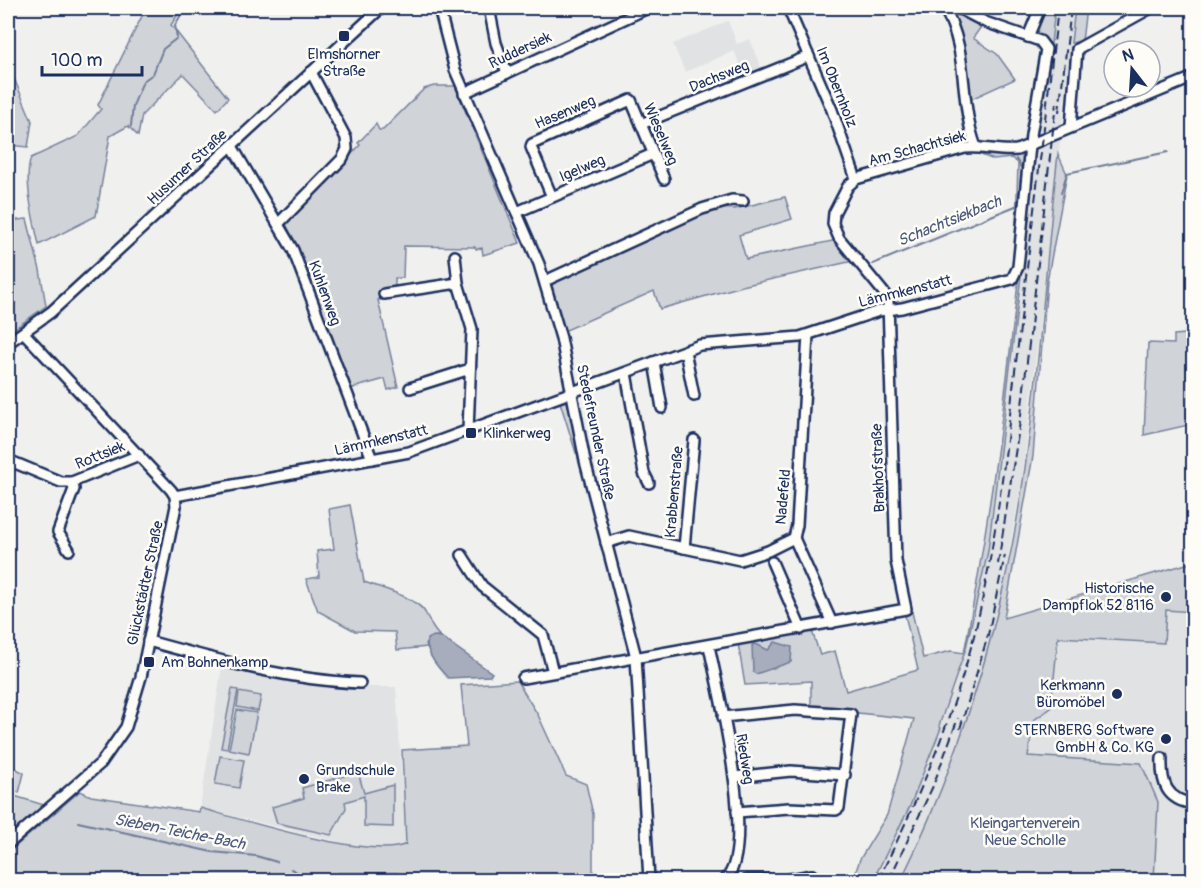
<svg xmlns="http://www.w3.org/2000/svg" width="1201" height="888" viewBox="0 0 1201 888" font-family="Pangolin,sans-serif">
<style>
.built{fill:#e0e2e3}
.green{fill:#d0d3d8;stroke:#76819b;stroke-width:1.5}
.water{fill:#a7adbd;stroke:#6f7b97;stroke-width:1.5}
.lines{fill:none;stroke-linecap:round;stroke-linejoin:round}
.stream{stroke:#6f7b97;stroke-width:2}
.minor-casing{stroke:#1b2f5e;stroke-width:14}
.minor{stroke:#fdfcf7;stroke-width:9}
.rail{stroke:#1b2f5e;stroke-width:2;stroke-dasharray:9 4.5;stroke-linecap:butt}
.poi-dot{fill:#1b2f5e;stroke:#fdfcf7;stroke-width:2}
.labels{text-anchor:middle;stroke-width:5;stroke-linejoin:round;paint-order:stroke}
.street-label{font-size:15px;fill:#1b2f5e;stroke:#fdfcf7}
.poi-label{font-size:15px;fill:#1b2f5e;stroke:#fdfcf7;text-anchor:start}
.park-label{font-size:15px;fill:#48587c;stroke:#fdfcf7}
.water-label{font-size:16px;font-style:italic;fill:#4c5b7f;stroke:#fdfcf7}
</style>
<rect width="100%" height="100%" fill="#f0f0ee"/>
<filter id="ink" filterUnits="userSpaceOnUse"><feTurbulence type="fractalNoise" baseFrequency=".0167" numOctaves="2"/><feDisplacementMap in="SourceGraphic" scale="12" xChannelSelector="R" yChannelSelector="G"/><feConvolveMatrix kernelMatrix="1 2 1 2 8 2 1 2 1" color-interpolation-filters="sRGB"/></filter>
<g filter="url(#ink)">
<!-- built -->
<g class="built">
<path d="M1055,8H1075L1022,480L999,606L983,668L942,790L901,880H862L925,769L959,673L980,588L997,484Z"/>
<path d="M728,21L737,44L750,39L762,70L745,76L734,51L685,72L673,44Z"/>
<path d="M1166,610L1193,612V880H1154L1158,802L1141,763L1028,757L1035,720L1051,708L1058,637L1163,643Z"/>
<path d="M222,666L336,687H396L406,844L396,849L360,847L200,808Z"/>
</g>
<!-- green -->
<g class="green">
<path d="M146,8H182L171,25L228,98L217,110L183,74L142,115L138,136L128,126L110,136L96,216L39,245C34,222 23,180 31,158L78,136L101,109L98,105Z"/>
<path d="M955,8L983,24L973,38L997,54L1015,79L971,99L963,43L952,16Z"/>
<path d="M1046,8H1055L1051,44L1035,37Z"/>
<path d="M1075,8H1086L1082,41L1071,43Z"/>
<path d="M8,64L32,121L28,147L8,145Z"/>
<path d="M434,86H455L520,243L483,255L482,248L476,249L475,247L404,246L403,278H395V290L381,292L383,300H378L398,387L388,390L385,379L349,389L298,248L286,224L360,145L358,143L376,124L379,130H383L424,89Z"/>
<path d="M971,151L1017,153L1023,157L1015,256L1018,163L1011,158L994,160Z"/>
<path d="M1058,154L1067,174L1047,281L1033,456L1004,618L1193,562V612L1166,610L1164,643L1058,637L1051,708L1034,720L1028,756L1141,763L1158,802L1154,880H901C953,774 989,662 1012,546C1037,417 1043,284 1058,154Z"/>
<path d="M1035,160L988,551L966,648L939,726L941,728L910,806L873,880H853L860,859L887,815L914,719L811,708V681L745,685L738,643L812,631L820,655L835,651L846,691L918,670L905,615L912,612L923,658L951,651L964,653C996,490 1014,325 1031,161Z"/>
<path d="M785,197L792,219L739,235L746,259L837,240L853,261L742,286L660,309L654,291L564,331L551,283L716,208L735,209Z"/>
<path d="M27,219L40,270L46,306L11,331L8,326V221Z"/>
<path d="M1186,328H1193V424L1144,435L1148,343L1174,344V335L1185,334Z"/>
<path d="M566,401L571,407L579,452L576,453L560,402Z"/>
<path d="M350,505L364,582C379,587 419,598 426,614C431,623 432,630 441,637L437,636L426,643L427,647L397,650L395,632L355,631L318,611L306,579L319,577L317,551L334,549L329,509Z"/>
<path d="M517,681L538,715L566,776L586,784L593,814V880H8V853L80,791L91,796L199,812L200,808C240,819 374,861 406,844L402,750L467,746L461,685Z"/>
<path d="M232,689L238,690L227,749L221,748Z"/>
<path d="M239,692L261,696L258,711L237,707Z"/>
<path d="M237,710L257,713L249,753L229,749Z"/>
<path d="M220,756L244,760L239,788L215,784Z"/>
<path d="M8,764L24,773L19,793L8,788Z"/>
<path d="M358,772L364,793L393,785V827L364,826V796L345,802L346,808L331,835L277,823L272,807L304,798L302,788Z"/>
<path d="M8,794L47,806L8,840Z"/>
</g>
<!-- water -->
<g class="water">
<path d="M434,636L441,637L492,673L490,676L448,678C439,669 425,653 427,639Z"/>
<path d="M775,642L792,647L791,662L756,674L753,672L752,645L756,644L768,650Z"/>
</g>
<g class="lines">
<!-- stream -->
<g class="stream">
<path d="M131,126L133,106L143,81L153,74L163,49L177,38L175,25L185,8"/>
<path d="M1061,193L1067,173L1168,152"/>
<path d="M873,264L1018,205L1022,169L1016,159"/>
<path d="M78,822L212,852L256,856L277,862"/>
<path d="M291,869L304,876L326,874"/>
<path d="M338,873H397L415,879L522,875L529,880"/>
</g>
<defs>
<g id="minor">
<path d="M439,8L455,70L539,264L561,338L585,461L636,657L649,880"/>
<path d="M489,8L496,43L507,73"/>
<path d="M788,8L832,110L856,179"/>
<path d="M944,8C970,52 958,99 976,147"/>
<path d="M1028,37L1040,8"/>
<path d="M464,93L648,8"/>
<path d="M641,124L809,56"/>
<path d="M1071,127L1077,49L1151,8"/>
<path d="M232,146L293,250L372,459"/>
<path d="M552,197L531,147L532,144L631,100L664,179"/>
<path d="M517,212L653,154"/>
<path d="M278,224L342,159L347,149L346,138L311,72"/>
<path d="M455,256L458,283L472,329L468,431"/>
<path d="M545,281L702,209L732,200L743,201"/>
<path d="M384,294L458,283"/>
<path d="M8,343L51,312L381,8"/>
<path d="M685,351L694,396"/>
<path d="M654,362L662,408"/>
<path d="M626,373L644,473L649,483"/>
<path d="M410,388L470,369"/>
<path d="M8,460L61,482H72L139,455"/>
<path d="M175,496L409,452L700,345L800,337L879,311L902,308L1012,279L1018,267L1031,135L1046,49L1040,41L985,22L958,8"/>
<path d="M794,538L832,623"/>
<path d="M606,543L629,536L740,560L768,551L794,538L797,525L808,335"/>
<path d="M684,548L694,440"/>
<path d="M69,550L58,532L74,489L72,482"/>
<path d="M462,555L482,586L543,635L553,672"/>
<path d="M772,562L801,629"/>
<path d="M148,641C217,660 288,680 360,683"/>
<path d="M709,646C718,690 758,849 725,880"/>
<path d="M523,678L906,609L896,561L888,302L884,293L839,238L833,224L834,213L848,186L856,179L965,148C983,146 999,152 1017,150L1194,77"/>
<path d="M723,717L795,710L851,714L839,808L836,810L789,808L737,812"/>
<path d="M1162,758C1161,783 1166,800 1194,804"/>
<path d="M734,777L791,771L845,775"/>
<path d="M8,844L101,763L126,727L141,677L176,506L175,496L171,490L24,333"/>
<path d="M747,880H785L812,875"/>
</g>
</defs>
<!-- minor casing -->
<use href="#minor" class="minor-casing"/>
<!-- minor -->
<use href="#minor" class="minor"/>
<!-- rail -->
<g class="rail">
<path d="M1059,112L1071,8"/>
<path d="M998,564L1021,415L1056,103"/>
<path d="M960,729L988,635L1005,555"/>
<path d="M878,880C918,800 953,719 975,632C997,541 1006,447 1017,354C1030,239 1045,123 1058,8"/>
<path d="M889,880L933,786L958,718"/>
</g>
</g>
</g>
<!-- markers -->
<g class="poi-dot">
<rect x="338" y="30" width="12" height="12" rx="3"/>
<rect x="465" y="427" width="12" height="12" rx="3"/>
<circle cx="1166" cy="597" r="6"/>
<rect x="143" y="656" width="12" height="12" rx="3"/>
<circle cx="1117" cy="694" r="6"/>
<circle cx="1166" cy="739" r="6"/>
<circle cx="304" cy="779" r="6"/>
</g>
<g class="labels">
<!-- street labels -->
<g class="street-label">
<text transform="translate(520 50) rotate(-25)" y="5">Ruddersiek</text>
<text transform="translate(719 76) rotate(-22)" y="5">Dachsweg</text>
<text transform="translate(837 87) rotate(68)" y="5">Im Obernholz</text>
<text transform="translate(565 112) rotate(-23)" y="5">Hasenweg</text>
<text transform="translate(661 134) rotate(67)" y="5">Wieselweg</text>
<text transform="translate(917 148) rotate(-15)" y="5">Am Schachtsiek</text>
<text transform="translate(187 167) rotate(-43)" y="5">Husumer Straße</text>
<text transform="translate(582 168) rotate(-23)" y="5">Igelweg</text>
<text transform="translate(905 291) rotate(-14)" y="5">Lämmkenstatt</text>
<text transform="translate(325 293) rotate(70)" y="5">Kuhlenweg</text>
<text transform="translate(596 432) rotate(78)" y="5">Stedefreunder Straße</text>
<text transform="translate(381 440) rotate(-13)" y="5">Lämmkenstatt</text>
<text transform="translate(100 455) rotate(-22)" y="5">Rottsiek</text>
<text transform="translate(878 468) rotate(-92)" y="5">Brakhofstraße</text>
<text transform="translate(674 492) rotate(-85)" y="5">Krabbenstraße</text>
<text transform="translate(783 497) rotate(-85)" y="5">Nadefeld</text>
<text transform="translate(145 583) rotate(-78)" y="5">Glückstädter Straße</text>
<text transform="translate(745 759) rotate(81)" y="5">Riedweg</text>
</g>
<!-- poi labels -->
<g class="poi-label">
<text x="344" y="59" text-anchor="middle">Elmshorner<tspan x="344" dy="17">Straße</tspan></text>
<text x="483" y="438">Klinkerweg</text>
<text x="1154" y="593" text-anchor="end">Historische<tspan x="1154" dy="17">Dampflok 52 8116</tspan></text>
<text x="161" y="667">Am Bohnenkamp</text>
<text x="1105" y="690" text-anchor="end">Kerkmann<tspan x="1105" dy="17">Büromöbel</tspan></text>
<text x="1154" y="735" text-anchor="end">STERNBERG Software<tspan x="1154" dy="17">GmbH &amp; Co. KG</tspan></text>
<text x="316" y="775">Grundschule<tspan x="316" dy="17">Brake</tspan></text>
</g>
<!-- park labels -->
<g class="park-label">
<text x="1025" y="828">Kleingartenverein<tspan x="1025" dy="17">Neue Scholle</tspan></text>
</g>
<!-- water labels -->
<g class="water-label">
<text transform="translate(949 220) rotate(-22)" y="6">Schachtsiekbach</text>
<text transform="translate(180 831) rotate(11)" y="6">Sieben-Teiche-Bach</text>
</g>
</g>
<!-- margin -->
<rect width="1201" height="888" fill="none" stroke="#fdfcf7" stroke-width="30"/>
<rect x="15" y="15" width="1171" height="858" fill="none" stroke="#1b2f5e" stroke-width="2" filter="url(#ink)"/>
<!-- north arrow -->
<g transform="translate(1132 69) rotate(343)"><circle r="28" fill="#fdfcf7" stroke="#a3aaba" stroke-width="1.5"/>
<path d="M0-4.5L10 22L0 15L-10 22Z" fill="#1b2f5e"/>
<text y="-9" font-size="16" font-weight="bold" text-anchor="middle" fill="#1b2f5e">N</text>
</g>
<!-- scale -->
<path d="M42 66v9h100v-9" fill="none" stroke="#1b2f5e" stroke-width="3"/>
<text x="51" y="66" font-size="18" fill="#1b2f5e" stroke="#fdfcf7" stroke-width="4.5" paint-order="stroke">100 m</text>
</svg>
